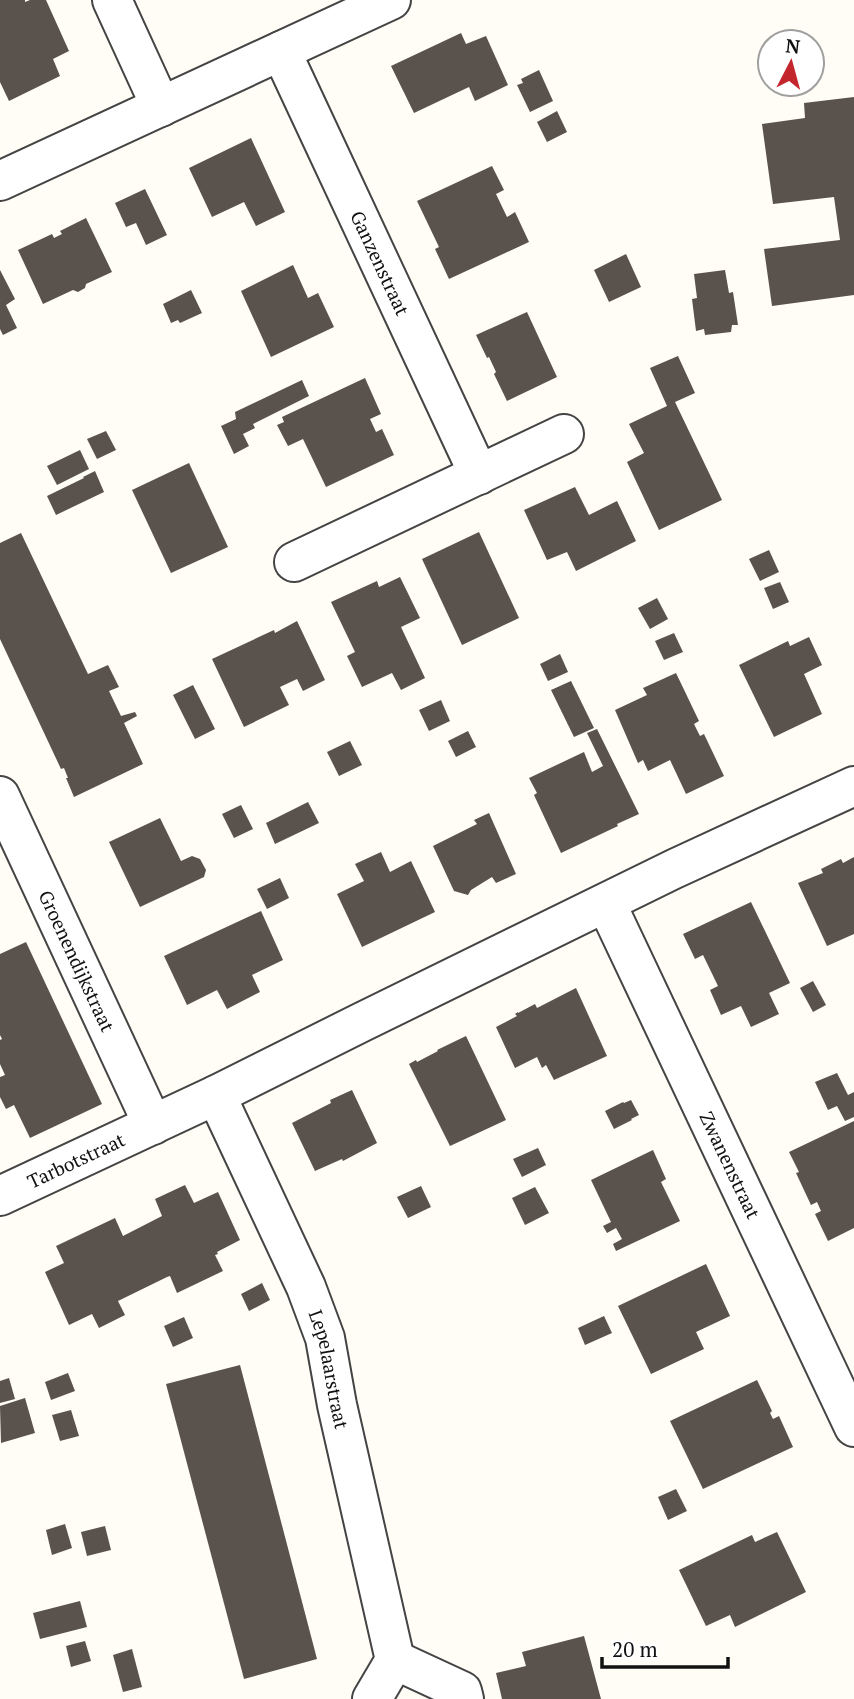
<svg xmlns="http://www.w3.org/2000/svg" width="854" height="1699" viewBox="0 0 854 1699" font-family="'PT Serif',serif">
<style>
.building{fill:#5a524d}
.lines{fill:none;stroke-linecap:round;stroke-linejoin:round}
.street-casing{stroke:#444;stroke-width:42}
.street{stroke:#fff;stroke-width:38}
.labels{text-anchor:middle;stroke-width:7;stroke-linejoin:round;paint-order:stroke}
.street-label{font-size:19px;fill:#111;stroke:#fff}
</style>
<rect width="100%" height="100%" fill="#fffdf5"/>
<!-- building -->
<g class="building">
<path d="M0,0H25V2L30,0H46L69,51L53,59L60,76L9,101L0,82Z"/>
<path d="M461,33L466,44L486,36L508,85L475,101L469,87L414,113L391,66Z"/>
<path d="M539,70L553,101L530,112L517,85L523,83L521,79Z"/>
<path d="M854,97V295L772,306L764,249L840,240L834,197L773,204L762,124L805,118L804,103Z"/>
<path d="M557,111L567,132L547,142L537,122Z"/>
<path d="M251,138L285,212L256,226L244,202L212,217L189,168Z"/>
<path d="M492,166L504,190L496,194L507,217L515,212L529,242L449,279L435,249L439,247L417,201Z"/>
<path d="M145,189L167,235L146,245L136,223L126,227L115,203Z"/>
<path d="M86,218L112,272L86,284L85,288L78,292L73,290L43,304L18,250L52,234L54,238L62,234L60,231Z"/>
<path d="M626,254L641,287L609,302L594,270Z"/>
<path d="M293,265L308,298L318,293L334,327L271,357L241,291Z"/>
<path d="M0,270L15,299L6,305L17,328L3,335L0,329Z"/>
<path d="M725,270L729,293L733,292L738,325H732L731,332L705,335L704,329L696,331L692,299L697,298L694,274Z"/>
<path d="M191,290L202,313L180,323L178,320L171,323L163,304Z"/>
<path d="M527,312L557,377L507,401L494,374L496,372L489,357L487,358L476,335Z"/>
<path d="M678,356L695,393L675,402L722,500L659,530L627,462L644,453L629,424L667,406L650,368Z"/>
<path d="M365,378L381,414L370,419L376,432L382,429L394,455L326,487L303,439L288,446L277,425L284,422L282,417Z"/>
<path d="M302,380L309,396L253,424L255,428L243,434L249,446L234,454L221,426L236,419L235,412Z"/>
<path d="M106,431L116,450L97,459L87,439Z"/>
<path d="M80,450L89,469L57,485L47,466Z"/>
<path d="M189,463L228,547L171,573L132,490Z"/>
<path d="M95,471L104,492L56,515L47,496L84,478L83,477Z"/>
<path d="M575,487L589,515L617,501L636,541L576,571L567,552L547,560L524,510Z"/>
<path d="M479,532L519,618L462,645L422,559Z"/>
<path d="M21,533L88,674L108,665L119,687L109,691L121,716L135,712L137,716L124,723L143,764L74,797L66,778H68L64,768L61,769L0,639V543Z"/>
<path d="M769,550L779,572L760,581L749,559Z"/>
<path d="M400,577L420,618L401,627L425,678L401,690L392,673L362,687L347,656L355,652L331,602L377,581L379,587Z"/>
<path d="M780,582L789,602L773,609L764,588Z"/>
<path d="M657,598L668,619L650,629L638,608Z"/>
<path d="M297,621L325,680L303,691L297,679L280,687L289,705L244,727L212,659L274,630L275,633Z"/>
<path d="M674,633L683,652L664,660L655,641Z"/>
<path d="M809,637L822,665L804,674L822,714L774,737L739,665L788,641L790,646Z"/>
<path d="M560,654L568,672L548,681L540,664Z"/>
<path d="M676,673L699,721L694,724L700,736L704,734L724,776L686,794L670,760L648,771L643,760L638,763L615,710L647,695L643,688Z"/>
<path d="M571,681L594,728L574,737L551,690Z"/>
<path d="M193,685L215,729L195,739L173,695Z"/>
<path d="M441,700L450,721L429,731L419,710Z"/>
<path d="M597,729L639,814L617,824L618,826L561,853L534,795L537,793L529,778L584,752L592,772L603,766L587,733Z"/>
<path d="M468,731L476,747L456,757L448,741Z"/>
<path d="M350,741L362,765L339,776L327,752Z"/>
<path d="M308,802L319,823L275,844L266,823Z"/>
<path d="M241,805L253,829L234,838L222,814Z"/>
<path d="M489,813L516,874L496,883L492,877L471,890L468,895L454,891L433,846L477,824L474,820Z"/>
<path d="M160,818L181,861L192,856L200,859L206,870L204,877L140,907L109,842Z"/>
<path d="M381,852L390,872L411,861L435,912L362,947L337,894L364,881L355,864Z"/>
<path d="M854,857V934L827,946L798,883L823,873L821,869L841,859L843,863Z"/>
<path d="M280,878L289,898L267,909L257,889Z"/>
<path d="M751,902L790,983L769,993L779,1014L751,1027L741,1006L721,1015L710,990L718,986L703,955L695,959L683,934Z"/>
<path d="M261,911L283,960L252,975L260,992L227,1009L217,990L187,1005L164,956Z"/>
<path d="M26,942L102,1104L30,1138L14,1105L6,1109L0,1097V1077L5,1075L0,1064V1040L2,1039L0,1035V954Z"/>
<path d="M813,981L826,1005L813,1012L800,988Z"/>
<path d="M576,988L607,1056L554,1080L546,1065L542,1068L537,1057L515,1068L496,1027L517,1016L515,1014L518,1012V1013L535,1004L537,1008Z"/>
<path d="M466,1036L506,1120L450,1146L409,1064L416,1060L417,1062L438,1051L437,1050Z"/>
<path d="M837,1073L848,1095L854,1092V1117L845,1121L837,1106L828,1110L815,1082Z"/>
<path d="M352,1090L377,1143L343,1161L342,1159L315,1171L292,1123L331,1103L330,1100Z"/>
<path d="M631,1100L639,1115L631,1119L632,1120L614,1129L605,1111L623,1102L624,1103Z"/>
<path d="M854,1121V1228L828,1241L815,1214L821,1211L817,1202L811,1205L796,1173L799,1172L789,1152Z"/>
<path d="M538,1148L546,1165L522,1177L513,1159Z"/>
<path d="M653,1150L666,1179L661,1182L680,1221L616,1251L613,1244L622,1239L616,1228L607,1233L603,1226L611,1222L591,1180Z"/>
<path d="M185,1185L194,1203L218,1192L240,1240L217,1252L218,1254L215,1255L223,1271L177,1293L170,1276L167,1277L118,1301L125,1315L99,1328L92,1314L69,1325L45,1272L64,1263L56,1246L115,1218L123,1236L162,1216L155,1199Z"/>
<path d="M421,1186L431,1207L408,1218L397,1197Z"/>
<path d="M535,1187L549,1213L525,1225L512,1198Z"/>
<path d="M706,1264L730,1316L696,1332L704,1349L651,1374L618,1306Z"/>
<path d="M262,1283L270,1300L249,1311L241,1294Z"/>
<path d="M604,1316L612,1333L585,1345L578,1328Z"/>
<path d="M184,1317L193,1338L173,1347L164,1326Z"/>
<path d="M240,1365L317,1659L244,1679L166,1384Z"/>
<path d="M68,1373L75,1391L51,1400L45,1382Z"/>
<path d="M9,1378L15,1399L0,1403V1381Z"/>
<path d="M757,1380L772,1411L770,1413L773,1419L779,1416L793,1447L703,1489L670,1421Z"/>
<path d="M25,1398L35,1433L1,1443L0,1406Z"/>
<path d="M71,1410L79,1436L60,1441L52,1415Z"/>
<path d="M676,1489L687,1511L668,1520L658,1497Z"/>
<path d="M65,1524L72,1548L52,1555L46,1530Z"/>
<path d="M105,1526L111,1550L87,1556L81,1532Z"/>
<path d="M777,1532L806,1592L735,1627L730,1615L706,1626L679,1570L752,1535L755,1542Z"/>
<path d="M80,1601L87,1627L40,1639L33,1613Z"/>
<path d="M584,1636L601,1699H502L496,1673L526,1666L522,1652Z"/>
<path d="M85,1641L91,1661L71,1667L66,1646Z"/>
<path d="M132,1649L142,1687L123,1692L113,1655Z"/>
</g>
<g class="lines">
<defs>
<g id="street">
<path d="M112,0L161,107"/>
<path id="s1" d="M281,51L479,475"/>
<path d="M0,181L391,0"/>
<path d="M294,562L564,434"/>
<path id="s2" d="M0,796L153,1125"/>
<path id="s3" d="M606,903L854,1427"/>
<path id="s4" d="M216,1095L306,1287L325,1338L337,1405L395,1660L372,1699"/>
<path id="s5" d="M0,1196L216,1095L360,1023L674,869L854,786"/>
<path d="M395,1660L462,1691L464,1699"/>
</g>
</defs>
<!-- street casing -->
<use href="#street" class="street-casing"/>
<!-- street -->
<use href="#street" class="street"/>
</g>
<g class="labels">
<!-- street labels -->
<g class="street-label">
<text dy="7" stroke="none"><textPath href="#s1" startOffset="234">Ganzenstraat</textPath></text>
<text dy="7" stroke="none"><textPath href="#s2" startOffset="182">Groenendijkstraat</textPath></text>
<text dy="7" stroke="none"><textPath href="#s5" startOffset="84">Tarbotstraat</textPath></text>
<text dy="7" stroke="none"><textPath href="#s3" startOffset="290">Zwanenstraat</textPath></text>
<text dy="7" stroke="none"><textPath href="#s4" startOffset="298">Lepelaarstraat</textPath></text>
</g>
</g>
<!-- north arrow -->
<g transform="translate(791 63) rotate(6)"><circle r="33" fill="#ffffff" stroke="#a0a0a0" stroke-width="2"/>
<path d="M0-5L12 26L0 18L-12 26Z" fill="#c4262e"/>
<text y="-10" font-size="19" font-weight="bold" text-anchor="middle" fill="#111111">N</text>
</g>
<!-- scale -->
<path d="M602 1657v10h126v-10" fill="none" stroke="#111111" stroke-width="3.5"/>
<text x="612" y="1657" font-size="21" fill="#111111" stroke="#ffffff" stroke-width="5" paint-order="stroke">20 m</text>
</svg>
